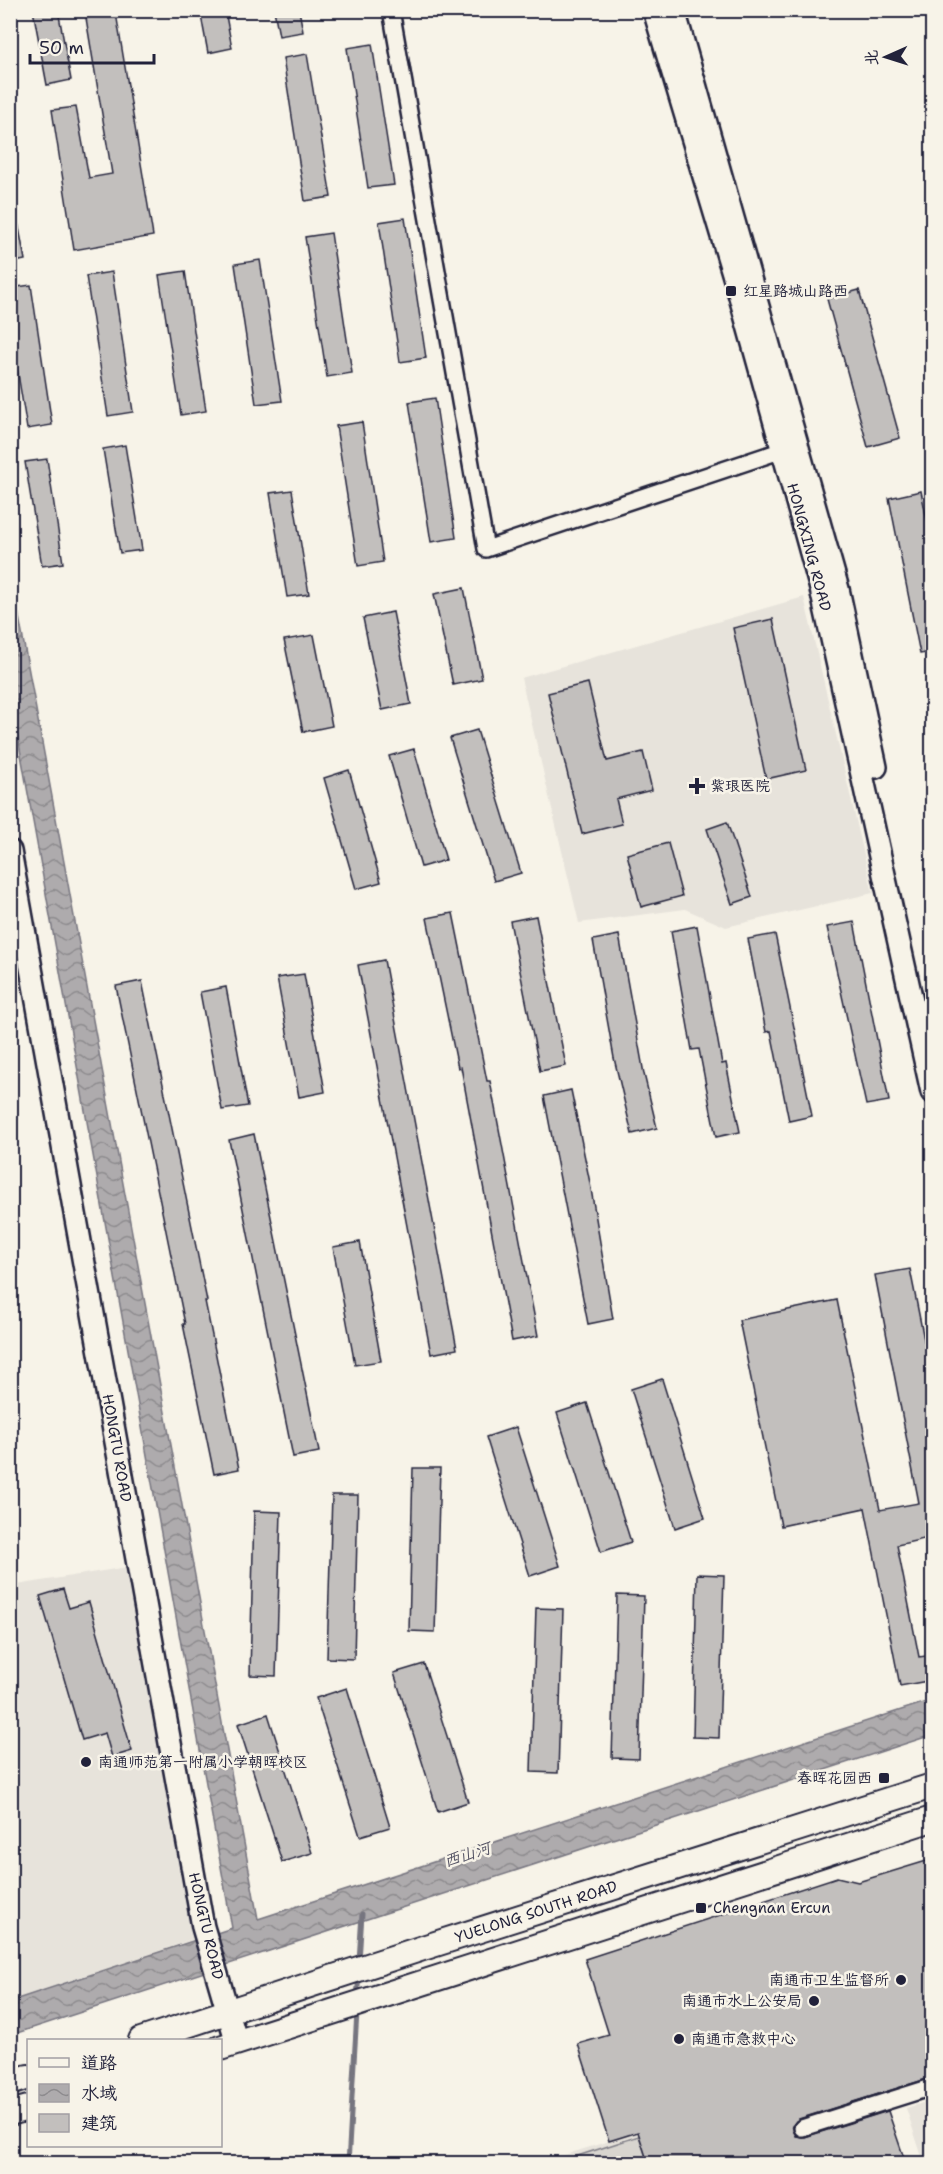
<svg xmlns="http://www.w3.org/2000/svg" width="943" height="2174" viewBox="0 0 943 2174" font-family="'Shantell Sans','LXGW WenKai TC',sans-serif">
<style>
.built{fill:#e7e3db}
.garden{fill:#d8d5cf;stroke:#7d7c85;stroke-width:1.5}
.water{fill:url(#water-waves);stroke:#76747f;stroke-width:1.5}
.lines{fill:none;stroke-linecap:round;stroke-linejoin:round}
.stream{stroke:#76747f;stroke-width:5}
.building{fill:#c2bfbd;stroke:#22223b;stroke-width:1.5}
.street-casing{stroke:#22223b;stroke-width:20}
.secondary-casing{stroke:#22223b;stroke-width:26}
.primary-casing{stroke:#22223b;stroke-width:28}
.street{stroke:#f7f3e8;stroke-width:15}
.secondary{stroke:#f7f3e8;stroke-width:21}
.primary{stroke:#f7f3e8;stroke-width:24}
.poi-dot{fill:#22223b;stroke:#f7f3e8;stroke-width:2}
.labels{text-anchor:middle;stroke-width:5;stroke-linejoin:round;paint-order:stroke}
.poi-label{font-size:15px;fill:#22223b;stroke:#f7f3e8;text-anchor:start}
.street-label{font-size:15px;fill:#22223b;stroke:#f7f3e8}
.water-label{font-size:16px;font-style:italic;fill:#535263;stroke:#f7f3e8}
</style>
<defs>
<pattern id="water-waves" width="16" height="10" patternUnits="userSpaceOnUse" patternTransform="scale(1.5)"><rect width="16" height="10" fill="#aeabad"/><path d="M0 5q4-4 8 0t8 0" fill="none" stroke="#8d8b8e"/></pattern>
</defs>
<rect width="100%" height="100%" fill="#f7f3e8"/>
<filter id="ink" filterUnits="userSpaceOnUse"><feTurbulence type="fractalNoise" baseFrequency=".0167" numOctaves="2"/><feDisplacementMap in="SourceGraphic" scale="12" xChannelSelector="R" yChannelSelector="G"/><feConvolveMatrix kernelMatrix="1 2 1 2 8 2 1 2 1" color-interpolation-filters="sRGB"/></filter>
<g filter="url(#ink)">
<!-- built -->
<g class="built">
<path d="M804,597L873,893L726,927L685,909L579,923L521,678Z"/>
<path d="M127,1567L194,1939L11,2001V1586Z"/>
<path d="M932,2100V2163H924L906,2108Z"/>
<path d="M638,2132L648,2163L536,2164Z"/>
</g>
<!-- garden -->
<path class="garden" d="M639,2136L648,2163L553,2164Z"/>
<!-- water -->
<path class="water" d="M10,568L258,1919L932,1700V1735L11,2035V2001L232,1928L11,699Z"/>
<g class="lines">
<!-- stream -->
<g class="stream">
<path d="M359,1961L362,1914"/>
<path d="M357,1997L359,1976"/>
<path d="M348,2164L357,2012"/>
</g>
</g>
<!-- building -->
<g class="building">
<path d="M33,10H58L71,80L47,85Z"/>
<path d="M200,10H225L232,48L208,53Z"/>
<path d="M274,10H299L303,32L279,36Z"/>
<path d="M116,13L153,236L74,250L52,110L76,107L89,178L112,174L86,18Z"/>
<path d="M372,44L394,185L368,188L347,48Z"/>
<path d="M307,54L331,197L305,201L283,58Z"/>
<path d="M10,217H17L25,260L10,263Z"/>
<path d="M405,218L426,358L400,362L379,222Z"/>
<path d="M331,233L352,373L327,377L305,237Z"/>
<path d="M260,260L282,401L256,404L235,264Z"/>
<path d="M185,271L206,411L181,415L159,275Z"/>
<path d="M112,272L133,412L108,416L86,276Z"/>
<path d="M31,285L52,425L27,429L10,325V288Z"/>
<path d="M859,290L900,438L868,447L827,299Z"/>
<path d="M435,398L456,538L431,542L409,402Z"/>
<path d="M362,422L383,562L358,566L336,426Z"/>
<path d="M125,445L142,550L120,553L103,449Z"/>
<path d="M47,459L63,563L42,566L25,462Z"/>
<path d="M292,490L309,594L287,597L270,493Z"/>
<path d="M921,491L933,549V652L920,654L889,498Z"/>
<path d="M464,588L482,679L453,685L434,594Z"/>
<path d="M393,612L411,704L382,710L363,618Z"/>
<path d="M773,619L806,770L766,779L733,628Z"/>
<path d="M314,635L332,726L303,732L284,640Z"/>
<path d="M588,683L607,761L643,752L652,790L616,799L622,824L582,834L548,693Z"/>
<path d="M477,730L521,873L494,881L450,738Z"/>
<path d="M414,749L446,860L421,867L389,756Z"/>
<path d="M349,770L381,882L356,889L324,778Z"/>
<path d="M727,822L752,897L732,904L707,829Z"/>
<path d="M668,843L682,896L641,907L627,854Z"/>
<path d="M453,913L487,1081H490L538,1336L512,1341L461,1067L458,1068L427,918Z"/>
<path d="M536,916L566,1066L540,1071L510,921Z"/>
<path d="M854,922L889,1101L866,1105L827,927Z"/>
<path d="M697,926L722,1064L726,1063L740,1132L716,1137L699,1049L692,1050L671,931Z"/>
<path d="M775,934L812,1116L789,1121L771,1031L766,1032L748,939Z"/>
<path d="M619,935L644,1074L657,1128L632,1134L614,1058L593,940Z"/>
<path d="M384,960L457,1349L431,1354L358,965Z"/>
<path d="M304,974L325,1092L299,1097L277,978Z"/>
<path d="M142,981L207,1301H205L239,1469L214,1474L183,1324H185L116,986Z"/>
<path d="M226,987L248,1106L222,1110L200,992Z"/>
<path d="M571,1090L590,1183L613,1319L588,1324L544,1096Z"/>
<path d="M254,1134L319,1452L293,1457L229,1140Z"/>
<path d="M360,1242L381,1361L355,1365L333,1247Z"/>
<path d="M910,1269L933,1385V1537L897,1545L919,1657L933,1655V1680L900,1686L865,1508L781,1526L739,1320L837,1300L880,1510L919,1503L875,1275Z"/>
<path d="M662,1379L705,1518L675,1528L631,1389Z"/>
<path d="M587,1403L631,1542L601,1552L557,1413Z"/>
<path d="M516,1427L560,1566L530,1576L486,1437Z"/>
<path d="M413,1468H440L435,1632L409,1631Z"/>
<path d="M332,1495H358L354,1659L327,1658Z"/>
<path d="M254,1511L281,1512L276,1676L250,1675Z"/>
<path d="M697,1574L724,1575L719,1738L693,1737Z"/>
<path d="M63,1589L69,1608L89,1602L132,1751L112,1757L105,1733L82,1740L40,1596Z"/>
<path d="M617,1595L644,1596L639,1759L612,1758Z"/>
<path d="M536,1608L563,1609L558,1773L531,1772Z"/>
<path d="M424,1664L468,1802L438,1812L394,1673Z"/>
<path d="M347,1688L390,1827L360,1836L316,1698Z"/>
<path d="M268,1714L312,1853L282,1862L238,1724Z"/>
<path d="M933,1859V2077L799,2119L792,2126L796,2136L805,2137L888,2111L905,2161L898,2163H648L638,2132L609,2141L578,2044L609,2035L585,1959L837,1877L858,1882Z"/>
</g>
<g class="lines">
<defs>
<g id="street">
<path d="M391,10L486,549L783,450"/>
<path d="M802,2128L932,2087"/>
</g>
<g id="secondary">
<path d="M654,10L739,293L821,589L932,1092"/>
<path d="M674,10L838,589L876,767"/>
<path d="M10,851L203,1927L237,2043"/>
</g>
<g id="primary">
<path d="M141,2040L426,1947L932,1786"/>
<path d="M220,2048L932,1819"/>
<path d="M10,2083L28,2077"/>
<path d="M10,2113L28,2108"/>
</g>
</defs>
<!-- street casing -->
<use href="#street" class="street-casing"/>
<!-- secondary casing -->
<use href="#secondary" class="secondary-casing"/>
<!-- primary casing -->
<use href="#primary" class="primary-casing"/>
<!-- street -->
<use href="#street" class="street"/>
<!-- secondary -->
<use href="#secondary" class="secondary"/>
<!-- primary -->
<use href="#primary" class="primary"/>
</g>
</g>
<!-- markers -->
<g class="poi-dot">
<rect x="725" y="285" width="12" height="12" rx="3"/>
<path d="M694 777h6v6h6v6h-6v6h-6v-6h-6v-6h6z"/>
<circle cx="86" cy="1762" r="6"/>
<rect x="878" y="1772" width="12" height="12" rx="3"/>
<rect x="695" y="1902" width="12" height="12" rx="3"/>
<circle cx="901" cy="1980" r="6"/>
<circle cx="814" cy="2001" r="6"/>
<circle cx="679" cy="2039" r="6"/>
</g>
<g class="labels">
<!-- poi labels -->
<g class="poi-label">
<text x="743" y="296">红星路城山路西</text>
<text x="710" y="791">紫琅医院</text>
<text x="98" y="1767">南通师范第一附属小学朝晖校区</text>
<text x="872" y="1783" text-anchor="end">春晖花园西</text>
<text x="713" y="1913">Chengnan Ercun</text>
<text x="889" y="1985" text-anchor="end">南通市卫生监督所</text>
<text x="802" y="2006" text-anchor="end">南通市水上公安局</text>
<text x="691" y="2044">南通市急救中心</text>
</g>
<!-- street labels -->
<g class="street-label">
<text transform="translate(809 547) rotate(75)" y="5">HONGXING ROAD</text>
<text transform="translate(117 1448) rotate(80)" y="5">HONGTU ROAD</text>
<text transform="translate(536 1912) rotate(-18)" y="5">YUELONG SOUTH ROAD</text>
<text transform="translate(206 1926) rotate(77)" y="5">HONGTU ROAD</text>
</g>
<!-- water labels -->
<g class="water-label">
<text transform="translate(467 1854) rotate(-18)" y="6">西山河</text>
</g>
</g>
<!-- margin -->
<rect width="943" height="2174" fill="none" stroke="#f7f3e8" stroke-width="36"/>
<rect x="18" y="18" width="907" height="2138" fill="none" stroke="#22223b" stroke-width="2" filter="url(#ink)"/>
<!-- legend -->
<rect x="27" y="2039" width="195" height="108" fill="#f7f3e8" stroke="#a29fa3" stroke-width="1.5"/>
<rect x="39" y="2058" width="30" height="9" fill="#f7f3e8" stroke="#a29fa3" stroke-width="1.5"/>
<text x="81" y="2069" font-size="18" fill="#22223b">道路</text>
<rect x="39" y="2084" width="30" height="18" fill="url(#water-waves)" stroke="#a29fa3" stroke-width="1.5"/>
<text x="81" y="2099" font-size="18" fill="#22223b">水域</text>
<rect x="39" y="2114" width="30" height="18" fill="#c2bfbd" stroke="#a29fa3" stroke-width="1.5"/>
<text x="81" y="2129" font-size="18" fill="#22223b">建筑</text>
<!-- north arrow -->
<g transform="translate(886 57) rotate(267)" stroke="#f7f3e8" stroke-width="4.5" paint-order="stroke">
<path d="M0-4.5L10 22L0 15L-10 22Z" fill="#22223b"/>
<text y="-9" font-size="16" font-weight="bold" text-anchor="middle" fill="#22223b">北</text>
</g>
<!-- scale -->
<path d="M30 54v9h124v-9" fill="none" stroke="#22223b" stroke-width="3"/>
<text x="39" y="54" font-size="18" fill="#22223b" stroke="#f7f3e8" stroke-width="4.5" paint-order="stroke">50 m</text>
</svg>
